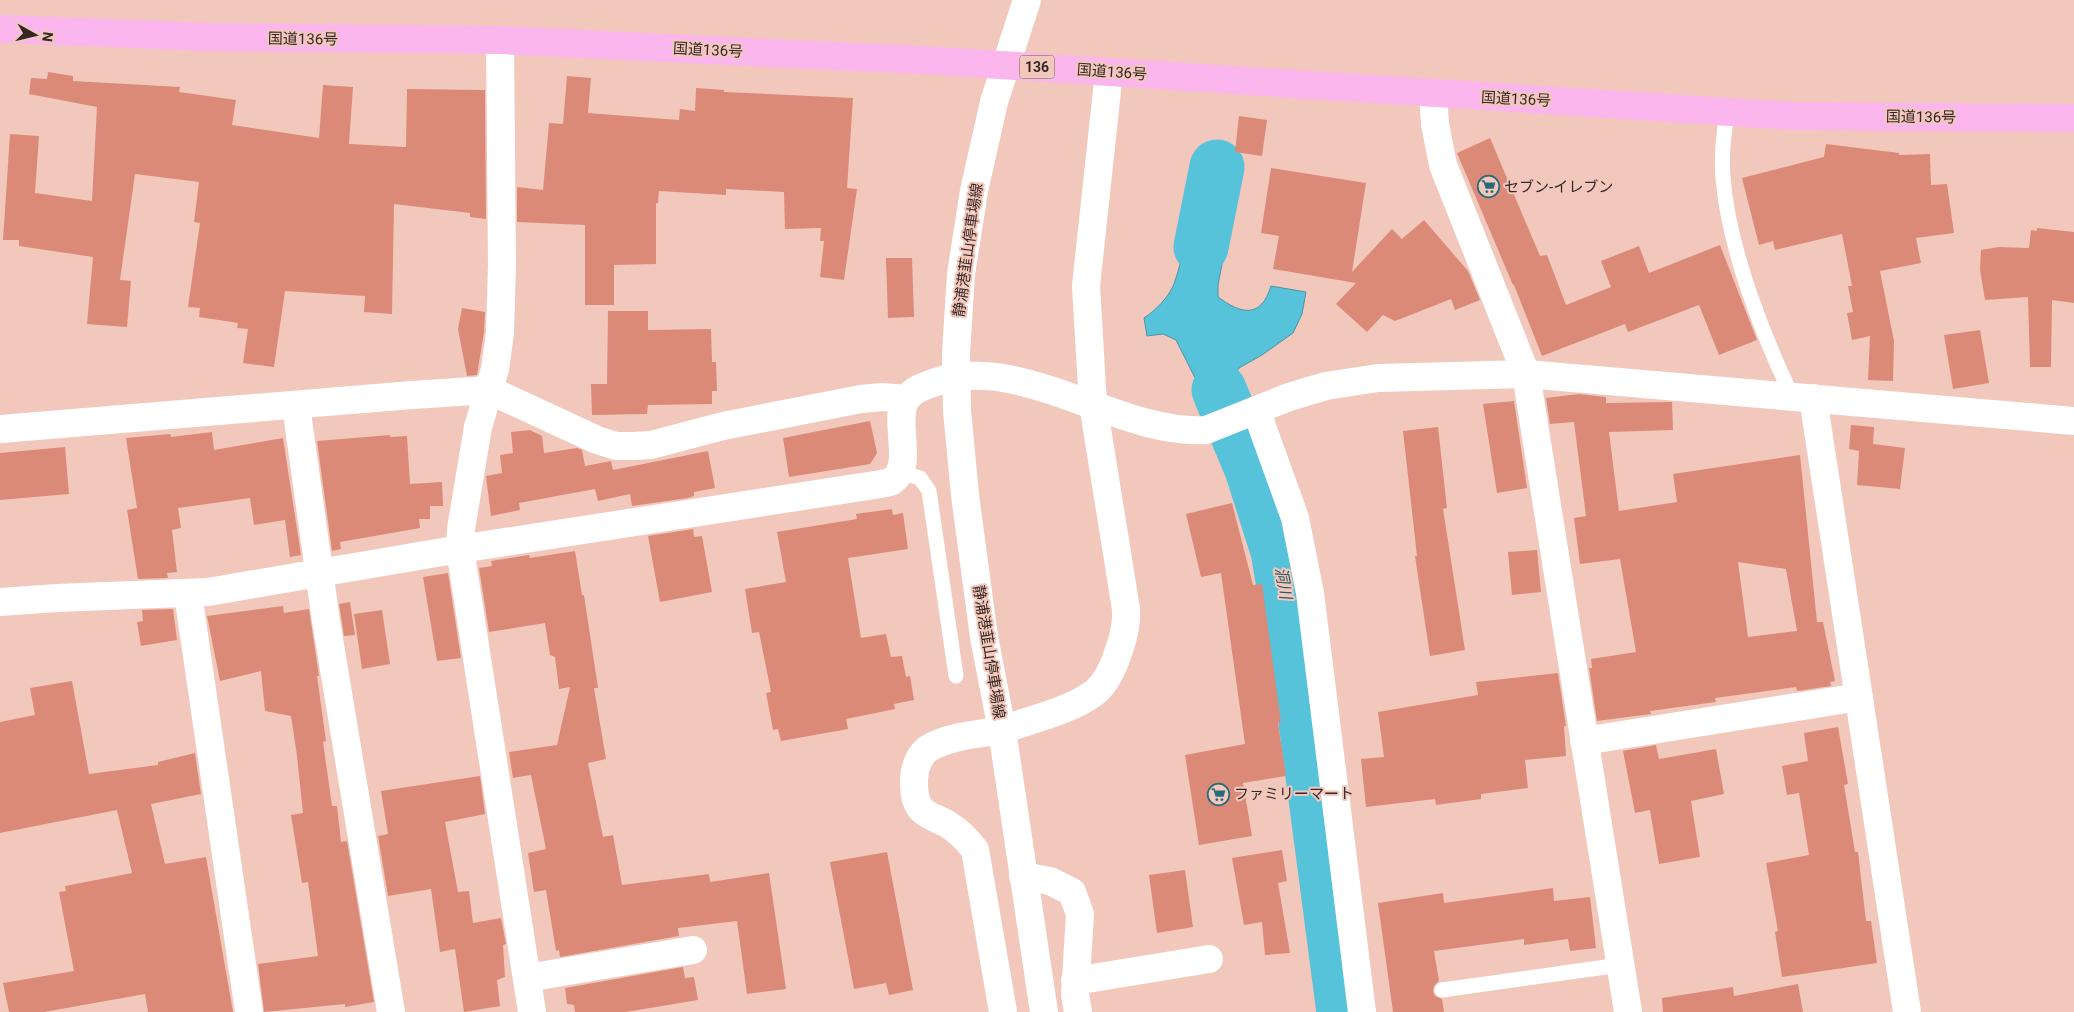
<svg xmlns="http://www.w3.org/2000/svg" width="2074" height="1012" viewBox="0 0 2074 1012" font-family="Roboto,'Noto Sans JP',sans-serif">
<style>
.water{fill:#57c3da;stroke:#4d94a3}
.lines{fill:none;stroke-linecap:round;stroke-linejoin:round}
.river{stroke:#57c3da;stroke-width:55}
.building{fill:#db8a77;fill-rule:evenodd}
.service{stroke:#fff;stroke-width:15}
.minor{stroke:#fff;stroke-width:28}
.tertiary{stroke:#fff;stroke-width:28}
.secondary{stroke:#fff;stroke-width:28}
.trunk{stroke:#fbb6ee;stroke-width:28}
.labels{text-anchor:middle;stroke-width:4;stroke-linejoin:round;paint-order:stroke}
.shield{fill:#f2c8bd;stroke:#6f5752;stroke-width:1}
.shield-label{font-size:14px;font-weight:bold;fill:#372724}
.street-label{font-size:15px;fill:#372724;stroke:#f2c8bd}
.poi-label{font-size:15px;fill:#372724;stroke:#f2c8bd;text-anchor:start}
.water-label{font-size:16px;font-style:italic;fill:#295762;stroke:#f2c8bd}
</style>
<rect width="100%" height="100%" fill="#f2c8bd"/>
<!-- water -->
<path class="water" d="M1196,171L1239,176L1218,285V297C1241,314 1261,319 1271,286L1306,292L1302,314L1293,333L1262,355L1239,368L1232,378L1233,399L1260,455L1239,465L1176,340L1163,334L1147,336L1144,318C1156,310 1168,298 1174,284C1186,251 1190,206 1196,171Z"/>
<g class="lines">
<!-- river -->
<g class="river">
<path d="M1201,247L1217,167"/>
<path d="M1219,390L1252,469L1278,551L1302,692L1344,1012"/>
</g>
</g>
<!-- building -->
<g class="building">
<path d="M48,72L73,76V81L180,87L179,92L236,100L232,125L319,138L323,85L353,87L349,144L406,147L407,89L485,90L486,219L470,217V213L394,204L392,314L364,312L365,296L285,291L274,367L243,363L248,329L237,328L238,323L199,317L200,308L188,307L200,223L194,222L199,182L135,174L120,280L131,281L127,327L87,324L93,257L19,246V240H3L10,134L39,136L35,193L92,201L97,107L29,94L31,78L47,79Z"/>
<path d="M567,76L591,78L588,113L679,120L680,109L695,111L696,88L724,90V92L853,98L847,188L857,189L844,280L820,277L824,241H820L821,228L785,229L784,192L726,189V195L659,191L658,203H656V264L614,265V305H585V225L517,222V187L543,190L549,123L563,124Z"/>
<path d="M1239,116L1267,120L1262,156L1235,152Z"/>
<path d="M1490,138L1540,256L1547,255L1566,305L1611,287L1601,261L1639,246L1649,273L1720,245L1757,340L1719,355L1699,305L1628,332L1625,324L1542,356L1514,285H1513L1457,153Z"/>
<path d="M1826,144L1899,153V155L1930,154L1931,185L1947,184L1954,233L1916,238L1921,263L1880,271L1894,341L1893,381L1868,380L1870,336L1852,340L1847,313L1853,312L1848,286H1852L1842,234L1775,250L1773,241L1759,245L1742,178L1824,157Z"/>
<path d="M1271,168L1366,183L1352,272L1392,229L1402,239L1424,220L1468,271L1480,300L1455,310L1451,299L1395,321L1383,315L1367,332L1336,304L1356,283L1273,269L1279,236L1261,233Z"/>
<path d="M2037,228L2074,232V303L2052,300L2051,367H2030L2028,297L1985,300L1980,270L1981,250L1999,247L2029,248L2031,230L2037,231Z"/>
<path d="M886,258H912L914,317L888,318Z"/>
<path d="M462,308L485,312L484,332L477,375L467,376L458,329Z"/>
<path d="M608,311H648V330L711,329L712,362H716L717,391H712V404L648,405L647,414L592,415L591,384H607Z"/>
<path d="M1980,330L1989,383L1953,389L1944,335Z"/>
<path d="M1579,394L1606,397V403L1672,402L1673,430L1609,432L1619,511L1677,502L1673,474L1800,455L1817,622H1823L1835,681L1830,682L1831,686L1797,691L1796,687L1715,698L1716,702L1650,711L1651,714L1597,721L1589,668H1592L1591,659L1636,652L1620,559L1580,564L1574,518L1586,516L1574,422L1550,424L1546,398ZM1738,562L1786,569L1797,631L1748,637Z"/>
<path d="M1514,401L1527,488L1497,493L1483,404Z"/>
<path d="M870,421L877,453L870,464L789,477L783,438Z"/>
<path d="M1851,425L1874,427L1873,444L1905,448L1900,489L1857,485L1859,451L1849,449Z"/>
<path d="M1438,427L1447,508L1443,509L1465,650L1430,656L1415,556H1417L1403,431Z"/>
<path d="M530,430L542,436L544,453L577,448L582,450L585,466L611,461L613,470L708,451L715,488L694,492V496L688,498L632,506L630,494L598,501L595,489L519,503L520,510L491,516L486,476L502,473L500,455L513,453L511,432Z"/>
<path d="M212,432L214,450L283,438L301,555L290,557L285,520L254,525L250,498L178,508L181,528L172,530L177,572L167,573L168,578L138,579L127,510L137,508L126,438L170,434L171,437Z"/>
<path d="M390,435V437L407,436L410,484L442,482L443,506H430V519H419L420,528L340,542L341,549L332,551L317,441Z"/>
<path d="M65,447L69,494L0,500V453Z"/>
<path d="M1232,503L1253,585L1262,584L1281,722L1278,723L1286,776L1243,783L1252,836L1199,845L1185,755L1245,744L1221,573L1201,577L1186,514Z"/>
<path d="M892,509L893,515L903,513L908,549L848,558L861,638L886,634L891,657L902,656L906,677L910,676L914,700L894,704L895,709L846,719L848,729L781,741L778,729L773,730L766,693L771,692L759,632L752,633L745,589L786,582L777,532L857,519L856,514Z"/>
<path d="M693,529L694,537L702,536L712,592L660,602L648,536Z"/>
<path d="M1537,550L1541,592L1512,595L1508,552Z"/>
<path d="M575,551L582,595H584L598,688H594L606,759L588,763L603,837L613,835L622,885L709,874L710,882L769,873L786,989L747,994L737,921L678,928L679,936L560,957L559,950L556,951L546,890L534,892L528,853L546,849L531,775L513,778L509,752L557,745L570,687L559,689L555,657L550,655L545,623L489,632L479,568L492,566L491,561L529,555L530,558Z"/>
<path d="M448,573L461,658L437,661L423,577Z"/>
<path d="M350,602L355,635L344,636L339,604Z"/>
<path d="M283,606L284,613L309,609L319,676H317L326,741L323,742L332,806H337L341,842L347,841L374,1002L345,1007V1004L264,1012L258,964L318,956L308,882L302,883L291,815L303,813L297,756L291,716L265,711L261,671L220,681L207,616Z"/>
<path d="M173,609L177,640L141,646L137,622L143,621L142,610Z"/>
<path d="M382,610L390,664L362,669L354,614Z"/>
<path d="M1558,673L1566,726H1564L1566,756L1525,760L1528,788L1481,794V799L1436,805L1435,799L1366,807L1361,759L1384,757L1378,712L1478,695L1476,682Z"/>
<path d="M72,681L89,774L158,765V762L195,753L201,794L151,804L165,864L206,857L233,1012H148L145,994L44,1012H9L3,983L74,971L59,892L66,891L65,886L132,873L117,810L0,833V722L35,715L30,688Z"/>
<path d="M1838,727L1848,784L1844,785L1855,852H1858L1866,921H1871L1877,963L1782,977L1775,932L1778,931L1766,863L1809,855L1799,793L1787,795L1782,766L1808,761L1804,733Z"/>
<path d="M1656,745L1659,759L1716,749L1724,794L1691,801L1700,857L1659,864L1650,810L1635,813L1623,751Z"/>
<path d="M480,776L485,814L445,822L458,892L469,891L473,923L501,918L506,944L503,945L505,977L497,980L500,1006L464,1012L455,949L440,952L431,889L388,896L378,836L388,834L381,791Z"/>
<path d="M1282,850L1287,881L1278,883L1290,953L1265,955L1262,922L1244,925L1232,858Z"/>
<path d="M887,852L913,990L889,995L886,983L854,989L830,862Z"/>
<path d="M1185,870L1193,927L1157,933L1149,875Z"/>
<path d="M1553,888L1554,901L1590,897L1596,948L1570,951L1568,939L1524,945V939L1434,951L1439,981L1434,986L1433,992L1435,996L1442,999L1444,1012H1393L1378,903L1443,893L1444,903Z"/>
<path d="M683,967L685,978L694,977L698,1000L626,1012H575L574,1005L567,1004L565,988Z"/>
<path d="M1798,984L1803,1012H1663L1662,998L1733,987L1734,996Z"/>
</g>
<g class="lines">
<!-- service -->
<g class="service">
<path d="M1727,112C1724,134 1721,155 1723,177C1728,246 1762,334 1792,396"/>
<path d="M900,472L920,478L929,491L956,676"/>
<path d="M1442,990L1620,965"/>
</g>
<!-- minor -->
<g class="minor">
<path d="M500,40L502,265L500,333L495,369L478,427L461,529L460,549L532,1012"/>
<path d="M1433,94L1435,124L1443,165L1526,374L1628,1012"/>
<path d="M1813,398L1907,1012"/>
<path d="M296,406L326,621L391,1012"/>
<path d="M1256,410L1295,518L1310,593L1362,1012"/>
<path d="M0,429L412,395L489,390L597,440L616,446H634L651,445L723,426L861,399L882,397L906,399"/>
<path d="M188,594L249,1012"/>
<path d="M0,602L57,598L208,592L460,549L881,484C884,483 890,483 892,481C916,465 891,418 907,398C913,390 924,386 933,383C1021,351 1119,436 1206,430L1289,397L1326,386L1378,378L1526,374L2074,421"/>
<path d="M1002,730C981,734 949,736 931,747C920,752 914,768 914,780C914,790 914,800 921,809C927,816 939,819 947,824C959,831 967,839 975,850L1003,1012"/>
<path d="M1584,741L1859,697"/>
<path d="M1023,876L1050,881L1072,892L1080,914L1075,994L1078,1012"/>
<path d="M527,978L693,950"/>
<path d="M1075,981L1209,959"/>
</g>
<!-- tertiary -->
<path class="tertiary" d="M1002,730L1044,1012"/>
<!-- secondary -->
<path class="secondary" d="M1027,0L994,102L974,191L961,274L956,353L957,410L965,495L984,637L1002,730C1032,719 1068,712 1094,693C1106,684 1115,664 1119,650C1124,636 1127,624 1126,609L1093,404L1086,286L1109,72"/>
<!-- trunk -->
<path class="trunk" d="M0,29L212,37L500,40L938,61L1793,116L2074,118"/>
</g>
<!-- icons -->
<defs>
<symbol id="supermarket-ring" viewBox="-11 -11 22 22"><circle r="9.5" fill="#f2c8bd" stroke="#256b7a" stroke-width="1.5"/><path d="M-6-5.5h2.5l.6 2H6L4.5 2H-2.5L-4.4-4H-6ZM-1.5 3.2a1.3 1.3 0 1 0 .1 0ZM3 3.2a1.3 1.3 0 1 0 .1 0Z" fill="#256b7a"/></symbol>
</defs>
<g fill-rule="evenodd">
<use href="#supermarket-ring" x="1476" y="174" width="25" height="25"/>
<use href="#supermarket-ring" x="1206" y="782" width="25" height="25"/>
</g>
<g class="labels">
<!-- shield labels -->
<rect class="shield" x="1019.5" y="55.5" width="35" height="23" rx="4"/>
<g class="shield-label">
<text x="1037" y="72">136</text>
</g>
<!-- street labels -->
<g class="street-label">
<text transform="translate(303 39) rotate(1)" y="5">国道136号</text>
<text transform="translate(708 50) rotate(3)" y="5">国道136号</text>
<text transform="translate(1112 72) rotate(4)" y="5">国道136号</text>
<text transform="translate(1516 99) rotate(3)" y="5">国道136号</text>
<text transform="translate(1921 117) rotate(1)" y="5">国道136号</text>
<text transform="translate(968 250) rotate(-82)" y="5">静浦港韮山停車場線</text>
<text transform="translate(989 652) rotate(81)" y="5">静浦港韮山停車場線</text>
</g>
<!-- poi labels -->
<g class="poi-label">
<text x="1504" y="192">セブン-イレブン</text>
<text x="1234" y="799">ファミリーマート</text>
</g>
<!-- water labels -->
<g class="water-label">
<text transform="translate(1284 583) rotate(80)" y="6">洞川</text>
</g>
</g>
<!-- north arrow -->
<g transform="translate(35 35) rotate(98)" stroke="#f2c8bd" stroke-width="4" paint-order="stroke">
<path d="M0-4L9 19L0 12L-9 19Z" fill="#372724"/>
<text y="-8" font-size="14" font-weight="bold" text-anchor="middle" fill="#372724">N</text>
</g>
</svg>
